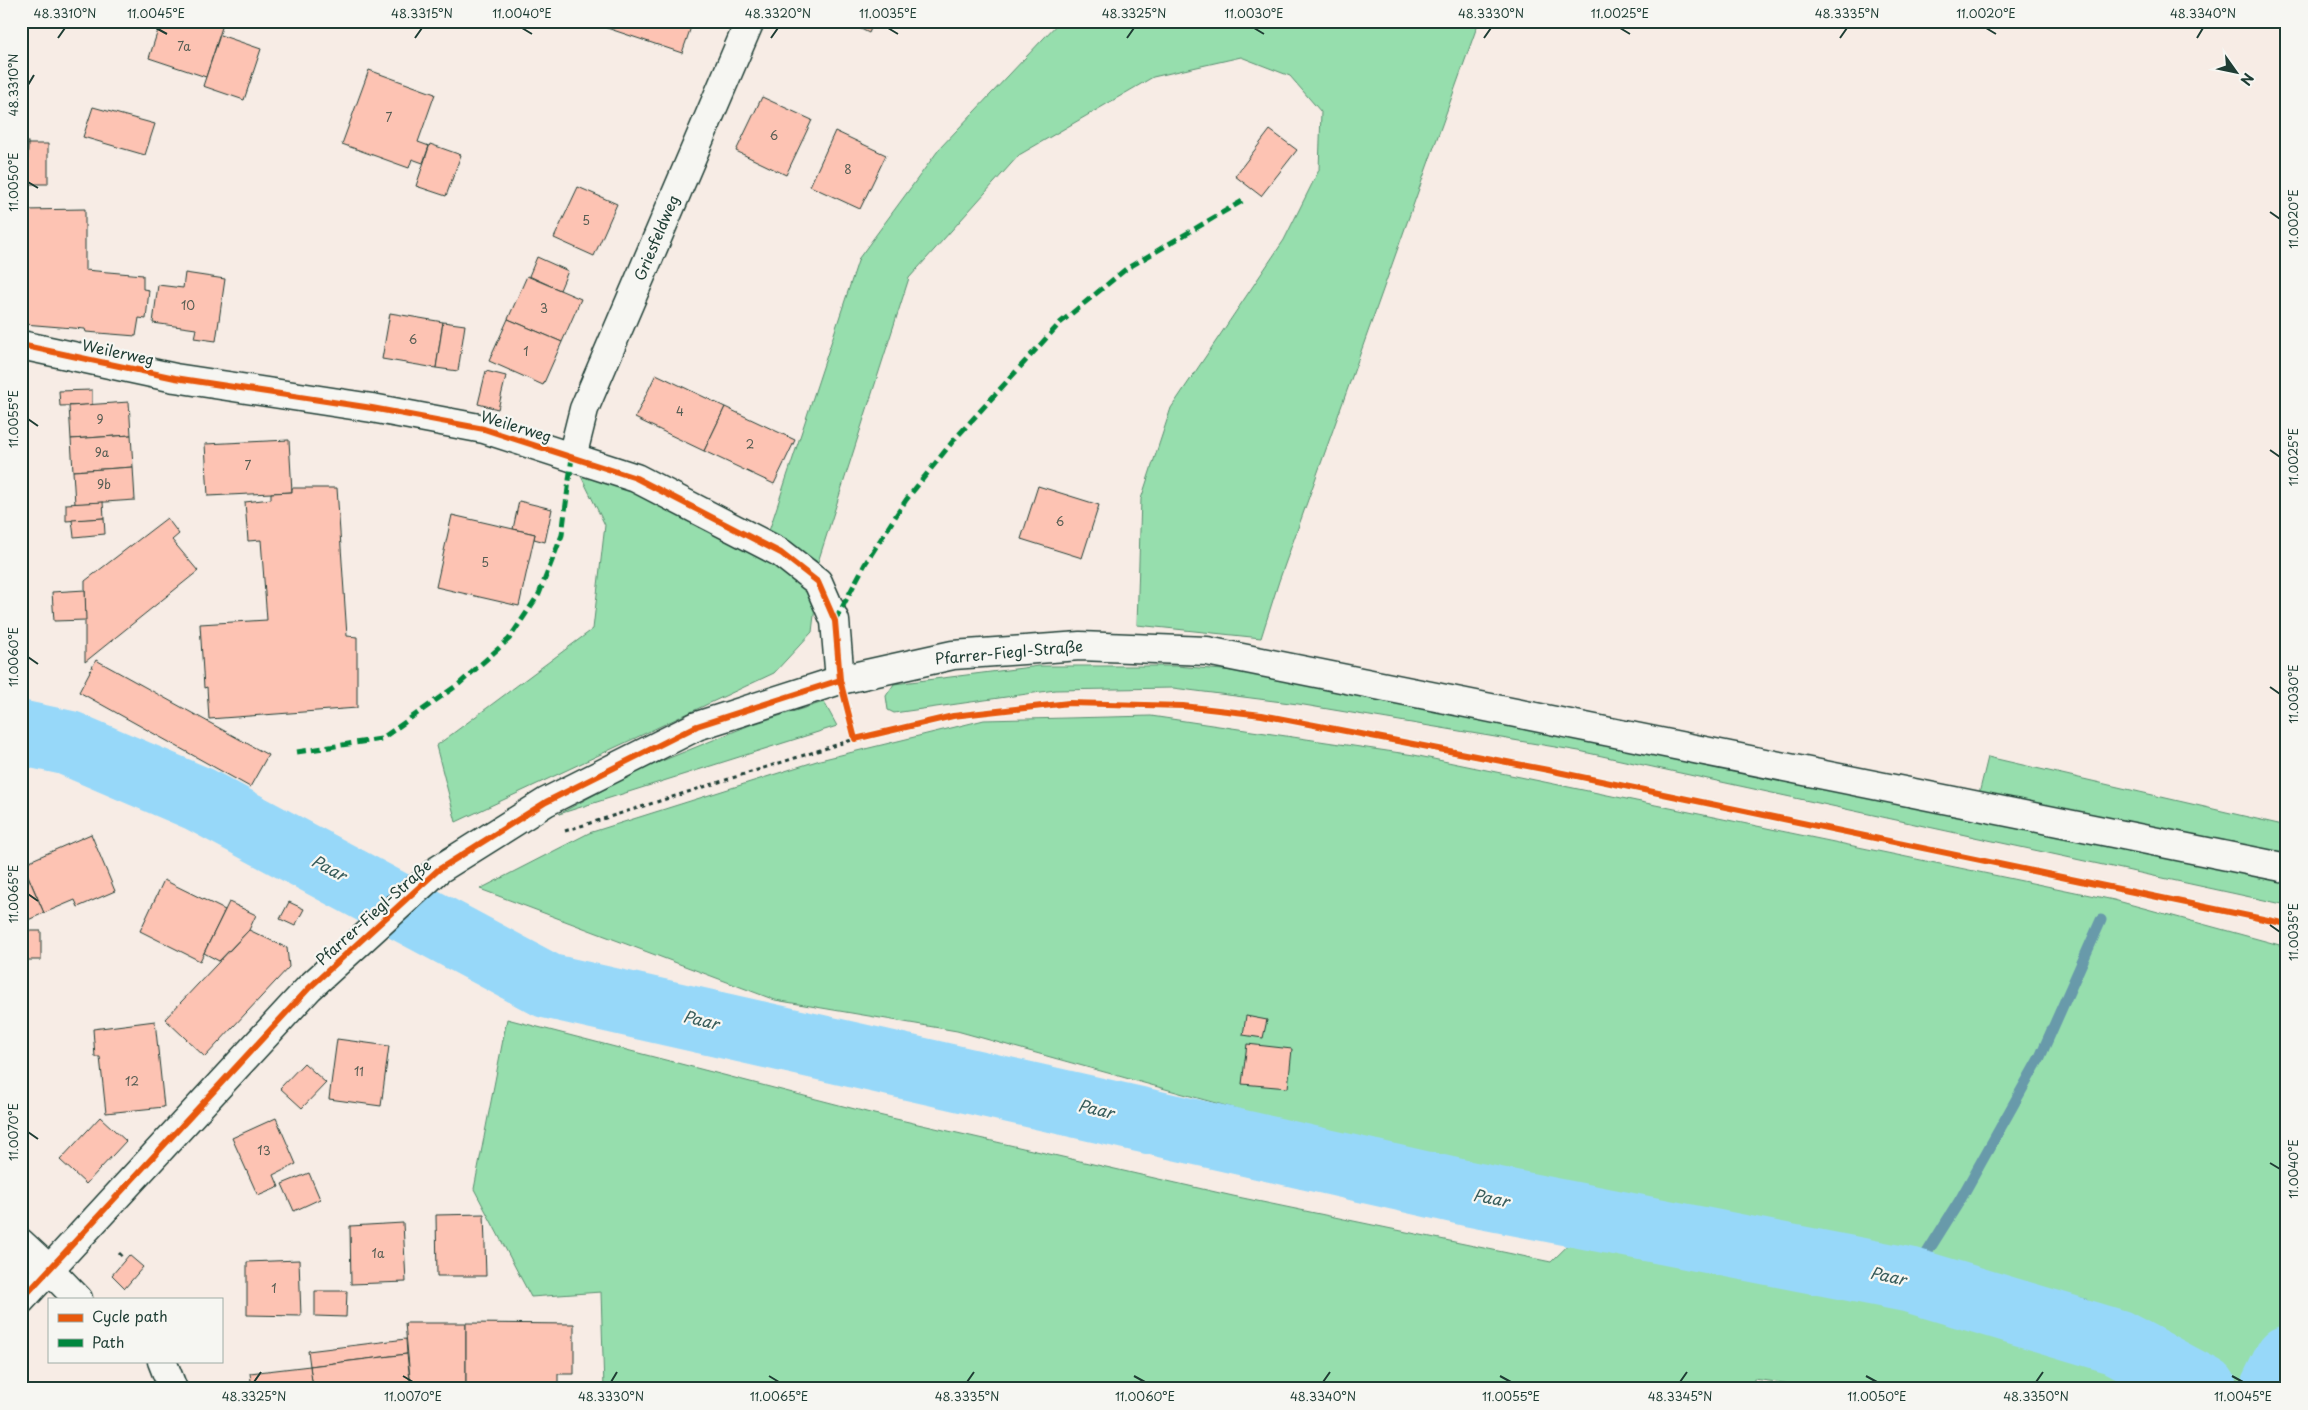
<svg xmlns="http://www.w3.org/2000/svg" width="2308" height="1410" viewBox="0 0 2308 1410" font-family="'Playpen Sans',sans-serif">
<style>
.green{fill:#96dead;stroke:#5a8e70}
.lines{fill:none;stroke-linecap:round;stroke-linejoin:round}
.stream{stroke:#679aaa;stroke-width:11}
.river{stroke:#97d8f9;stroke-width:65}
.building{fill:#fdc3b3;stroke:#1f3d34}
.minor-casing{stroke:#1f3d34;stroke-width:31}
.secondary-casing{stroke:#1f3d34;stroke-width:31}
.path{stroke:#1f3d34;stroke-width:3;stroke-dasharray:4 4;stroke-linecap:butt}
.minor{stroke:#f6f6f2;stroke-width:28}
.secondary{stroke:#f6f6f2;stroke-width:28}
.quiet{stroke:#00873e;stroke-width:5;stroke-dasharray:10 5;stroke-linecap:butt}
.cycleway-casing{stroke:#f6f6f2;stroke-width:9}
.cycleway{stroke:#e8590c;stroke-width:6}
.ticks{fill:none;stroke:#1f3d34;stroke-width:2}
.labels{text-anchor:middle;stroke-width:4.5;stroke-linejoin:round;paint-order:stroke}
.number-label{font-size:12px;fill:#565e54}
.street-label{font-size:15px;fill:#1f3d34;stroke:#f6f6f2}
.water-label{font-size:16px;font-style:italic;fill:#375c5b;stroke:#f6f6f2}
.neatline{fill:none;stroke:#1f3d34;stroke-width:2}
.ticks-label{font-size:12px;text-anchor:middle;fill:#1f3d34}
</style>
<rect width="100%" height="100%" fill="#f7ece5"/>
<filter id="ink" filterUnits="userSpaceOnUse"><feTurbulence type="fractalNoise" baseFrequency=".02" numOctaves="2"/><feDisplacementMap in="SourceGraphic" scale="10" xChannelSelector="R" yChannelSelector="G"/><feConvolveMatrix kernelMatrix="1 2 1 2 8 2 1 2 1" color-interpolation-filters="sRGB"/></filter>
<g filter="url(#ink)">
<!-- green -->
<g class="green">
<path d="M1060,21H1479L1279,581L1261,638L1137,625L1141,499L1171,408L1284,240L1319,170L1321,112L1290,76L1241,57L1153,77L1019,155L909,278L818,562L768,534L859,258L940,148Z"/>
<path d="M581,476L636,478L818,582L812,632L774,673L456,822L436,746L593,629L605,525Z"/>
<path d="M1039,666H1176L1315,678L2287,877V905L1579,751L1298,704L1173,688L1055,690L894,713L888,710L886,696L894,684Z"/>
<path d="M824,702L837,726L559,814L640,770L750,725Z"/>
<path d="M1151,716L1414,755L2114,900L2287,947V1389H2253L2086,1299L1908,1265L1782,1237L1563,1183L1479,1171L1309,1129L957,1031L775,1000L480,889L589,833L820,760L984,720Z"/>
<path d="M1988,757L2287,826V862L1978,798Z"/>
<path d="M507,1019L874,1114L1233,1196L1551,1262L1596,1218L1875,1273L2053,1323L2180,1389H1827L1754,1379L1752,1389H604L601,1292L531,1297L474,1189Z"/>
</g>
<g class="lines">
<!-- stream -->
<path class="stream" d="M1910,1280L1960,1200L2040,1057L2101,920"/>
<!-- river -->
<g class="river">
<path d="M21,733L68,743L199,799L548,986L1470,1194L1910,1280L2117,1342L2205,1389"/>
<path d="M2272,1389L2287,1358"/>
</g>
</g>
<!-- building -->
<g class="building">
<path d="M161,21H224L206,77L149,58Z"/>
<path d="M586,21H693L682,53Z"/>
<path d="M845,21H874L869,33Z"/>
<path d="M220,35L261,49L244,100L203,86Z"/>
<path d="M369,70L435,94L418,142L429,146L423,163L412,159L409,168L342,144Z"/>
<path d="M762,97L812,120L786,175L736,151Z"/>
<path d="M93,107L155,124L145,155L83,137Z"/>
<path d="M1270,130L1297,150L1261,196L1235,176Z"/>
<path d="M835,131L886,155L860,209L810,186Z"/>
<rect x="21" y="142" width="7" height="46"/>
<path d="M28,144H48V184H27Z"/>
<path d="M430,144L461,155L446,196L416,186Z"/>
<path d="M578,187L617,204L594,256L554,238Z"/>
<path d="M85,209V270L143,275V289L149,290L146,319L139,318L136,336L86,332L85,329L24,324L25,210Z"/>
<path d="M537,257L568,271L560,290L529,276Z"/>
<path d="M185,273L225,279L216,341L194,338L196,329L153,323L158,285L183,288Z"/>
<path d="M527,276L581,299L562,342L508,319Z"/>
<path d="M390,313L443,322L436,368L382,359Z"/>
<path d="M508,319L562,342L543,385L489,361Z"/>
<path d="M443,322L465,325L458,371L436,368Z"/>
<path d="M486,371L506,376L498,409L478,404Z"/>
<path d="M656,374L725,407L704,451L635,418Z"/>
<path d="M92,390V405L60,406L59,391Z"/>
<path d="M129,402L131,435L71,439L69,406Z"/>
<path d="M725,407L795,440L774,484L704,451Z"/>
<path d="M131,435L133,467L73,471L71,439Z"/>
<path d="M289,440L292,492L208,496L205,444Z"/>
<path d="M133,467L135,500L75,504L73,471Z"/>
<path d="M1038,486L1099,505L1082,558L1021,539Z"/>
<path d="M292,488H337L347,636L357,637V708L209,719L207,687L204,688L200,624L267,620L261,540L248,541L245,502L271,499V493L292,492Z"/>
<path d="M519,501L552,509L545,542L534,539L535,534L513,529Z"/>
<path d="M103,502L104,518L66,521V504Z"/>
<path d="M452,515L535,534L519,606L436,587Z"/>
<path d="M104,518L105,534L74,537L72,520Z"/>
<path d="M167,518L179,534L172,540L198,571L85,662V581Z"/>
<path d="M85,590L86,620L54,621L52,592Z"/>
<path d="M96,660L268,755L250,787L79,692Z"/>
<path d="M91,834L115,891L78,907L75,900L44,913L23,864Z"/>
<path d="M24,867L44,913L21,923V869Z"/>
<path d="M164,880L225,910L200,961L140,931Z"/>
<path d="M229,902L256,915L249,930L219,961L204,953Z"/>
<path d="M289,902L304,909L295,926L280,919Z"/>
<path d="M249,930L287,948L289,967L205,1057L165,1019Z"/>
<path d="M23,931H41V960H24Z"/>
<path d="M1246,1016L1267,1020L1263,1038L1243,1035Z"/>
<path d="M155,1021L164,1107L106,1113L100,1057H95L93,1029Z"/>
<path d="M337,1039L389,1046L381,1106L329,1099Z"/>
<path d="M1247,1044L1292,1049L1288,1088L1242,1084Z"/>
<path d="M304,1063L326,1083L302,1108L280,1088Z"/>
<path d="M100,1117L126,1141L86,1184L60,1160Z"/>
<path d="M276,1118L296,1164L274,1175L279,1187L258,1196L232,1138Z"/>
<path d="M309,1173L320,1199L294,1211L282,1184Z"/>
<path d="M484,1214L486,1276H437L436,1215Z"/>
<path d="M403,1223L406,1282L351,1284L350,1226Z"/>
<path d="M129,1255L143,1267L125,1288L112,1275Z"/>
<path d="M299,1260L301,1316L247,1315V1262Z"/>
<path d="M315,1291H347L346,1317L315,1316Z"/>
<path d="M405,1323H466V1389H411Z"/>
<path d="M466,1323L574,1324V1374H558V1385H466Z"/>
<path d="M406,1339L407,1354L310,1366L308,1351Z"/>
<path d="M407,1354L411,1389H313L310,1366Z"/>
<path d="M310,1366L313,1389H252L250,1373Z"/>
<rect x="466" y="1385" width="68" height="4"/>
</g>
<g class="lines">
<defs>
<g id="minor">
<path d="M21,345L175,378L372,408L484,429L636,478L781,553L818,582L835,621L840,680"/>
<path d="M572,457L584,409L750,21"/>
<path d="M21,1243L50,1270L78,1299"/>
<path d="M162,1361L173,1389"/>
</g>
<path id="secondary" d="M21,1300L309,988L438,870L546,802L697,726L840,680L953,655L1080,646L1207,651L2287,868"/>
</defs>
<!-- minor casing -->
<use href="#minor" class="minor-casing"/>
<!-- secondary casing -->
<use href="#secondary" class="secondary-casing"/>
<!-- path -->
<g class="path">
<path d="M565,831L855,739"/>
<path d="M119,1253L124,1258"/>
</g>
<!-- minor -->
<use href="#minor" class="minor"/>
<!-- secondary -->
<use href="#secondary" class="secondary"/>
<!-- quiet -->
<g class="quiet">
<path d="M835,621L865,564L906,500L953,441L1060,323L1126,269L1244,200"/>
<path d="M297,752L381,739L459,684L509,639L539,594L562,535L572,457"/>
</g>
<defs>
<g id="cycleway">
<path d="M21,345L175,378L372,408L484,429L636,478L781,553L818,582L835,621L840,680L855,739L953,716L1069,703L1183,706L1262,715L1548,770L2287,924"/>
<path d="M21,1300L309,988L438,870L546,802L697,726L840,680"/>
</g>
</defs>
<!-- cycleway casing -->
<use href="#cycleway" class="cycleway-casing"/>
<!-- cycleway -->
<use href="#cycleway" class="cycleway"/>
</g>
</g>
<!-- ticks -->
<path class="ticks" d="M156,28L167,34M522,28L532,34M888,28L898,34M1254,28L1264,34M1620,28L1630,34M1986,28L1996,34M58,38L65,28M415,38L422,28M771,38L778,28M1127,38L1134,28M1484,38L1491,28M1840,38L1847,28M2197,38L2203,28M28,85L34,75M28,182L38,188M2270,212L2280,219M28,419L38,426M2270,450L2280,457M28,657L38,664M2270,687L2280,694M28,894L38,901M2270,925L2280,932M28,1132L38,1139M2270,1163L2280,1169M403,1376L413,1382M769,1376L779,1382M1134,1376L1145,1382M1500,1376L1511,1382M1866,1376L1877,1382M2232,1376L2243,1382M254,1382L261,1372M611,1382L617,1372M967,1382L974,1372M1323,1382L1330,1372M1680,1382L1687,1372M2036,1382L2043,1372"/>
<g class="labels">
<!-- number labels -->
<g class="number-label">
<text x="184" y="51">7a</text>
<text x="389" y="122">7</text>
<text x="774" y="140">6</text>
<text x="848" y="174">8</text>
<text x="586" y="225">5</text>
<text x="188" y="310">10</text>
<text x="544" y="313">3</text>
<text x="413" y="344">6</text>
<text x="526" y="356">1</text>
<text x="680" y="416">4</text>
<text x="100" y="424">9</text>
<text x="750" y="449">2</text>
<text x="102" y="457">9a</text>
<text x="248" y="470">7</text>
<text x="104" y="489">9b</text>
<text x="1060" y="526">6</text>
<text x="485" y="567">5</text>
<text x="359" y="1076">11</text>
<text x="132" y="1086">12</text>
<text x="264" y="1155">13</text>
<text x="378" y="1258">1a</text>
<text x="274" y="1293">1</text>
</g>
<!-- street labels -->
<g class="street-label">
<text transform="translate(657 238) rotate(-67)" y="5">Griesfeldweg</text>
<text transform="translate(118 353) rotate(12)" y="5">Weilerweg</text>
<text transform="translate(516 427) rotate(17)" y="5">Weilerweg</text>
<text transform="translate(1009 653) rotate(-5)" y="5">Pfarrer-Fiegl-Straße</text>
<text transform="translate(374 913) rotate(-42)" y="5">Pfarrer-Fiegl-Straße</text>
</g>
<!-- water labels -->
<g class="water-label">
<text transform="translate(329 868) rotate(28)" y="6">Paar</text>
<text transform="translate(701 1020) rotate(13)" y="6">Paar</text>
<text transform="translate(1096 1109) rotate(13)" y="6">Paar</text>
<text transform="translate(1491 1198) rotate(11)" y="6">Paar</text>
<text transform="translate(1888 1276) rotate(12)" y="6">Paar</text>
</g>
</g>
<!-- margin -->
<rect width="2308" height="1410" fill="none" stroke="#f6f6f2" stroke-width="55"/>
<!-- legend -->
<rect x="48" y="1298" width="175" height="65" fill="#f6f6f2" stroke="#a0aca6"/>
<rect x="58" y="1314" width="25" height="8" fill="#e8590c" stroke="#a0aca6"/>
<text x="92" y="1322" font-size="15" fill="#1f3d34">Cycle path</text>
<rect x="58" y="1339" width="25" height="8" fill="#00873e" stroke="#a0aca6"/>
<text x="92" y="1348" font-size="15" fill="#1f3d34">Path</text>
<!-- north arrow -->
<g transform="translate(2236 72) rotate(123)" stroke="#f6f6f2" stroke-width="4" paint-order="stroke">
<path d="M0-4L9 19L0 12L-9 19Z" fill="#1f3d34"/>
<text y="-8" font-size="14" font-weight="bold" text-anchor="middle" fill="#1f3d34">N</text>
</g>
<rect x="28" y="28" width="2252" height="1354" class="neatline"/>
<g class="ticks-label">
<text x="65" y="18">48.3310°N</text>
<text x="156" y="18">11.0045°E</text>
<text x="422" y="18">48.3315°N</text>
<text x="522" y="18">11.0040°E</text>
<text x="778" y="18">48.3320°N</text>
<text x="888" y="18">11.0035°E</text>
<text x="1134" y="18">48.3325°N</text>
<text x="1254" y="18">11.0030°E</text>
<text x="1491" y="18">48.3330°N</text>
<text x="1620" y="18">11.0025°E</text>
<text x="1847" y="18">48.3335°N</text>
<text x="1986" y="18">11.0020°E</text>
<text x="2203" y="18">48.3340°N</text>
<text transform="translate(14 85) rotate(-90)" y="4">48.3310°N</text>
<text transform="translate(14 182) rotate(-90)" y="4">11.0050°E</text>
<text transform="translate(2294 219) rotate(-90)" y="4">11.0020°E</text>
<text transform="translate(14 419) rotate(-90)" y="4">11.0055°E</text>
<text transform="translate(2294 457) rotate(-90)" y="4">11.0025°E</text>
<text transform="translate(14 657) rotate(-90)" y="4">11.0060°E</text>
<text transform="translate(2294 694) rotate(-90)" y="4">11.0030°E</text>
<text transform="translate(14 894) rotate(-90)" y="4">11.0065°E</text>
<text transform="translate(2294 932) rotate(-90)" y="4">11.0035°E</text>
<text transform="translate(14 1132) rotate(-90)" y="4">11.0070°E</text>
<text transform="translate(2294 1169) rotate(-90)" y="4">11.0040°E</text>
<text x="254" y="1401">48.3325°N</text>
<text x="413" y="1401">11.0070°E</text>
<text x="611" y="1401">48.3330°N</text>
<text x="779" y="1401">11.0065°E</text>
<text x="967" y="1401">48.3335°N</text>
<text x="1145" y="1401">11.0060°E</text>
<text x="1323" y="1401">48.3340°N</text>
<text x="1511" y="1401">11.0055°E</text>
<text x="1680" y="1401">48.3345°N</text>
<text x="1877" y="1401">11.0050°E</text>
<text x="2036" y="1401">48.3350°N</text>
<text x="2243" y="1401">11.0045°E</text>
</g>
</svg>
